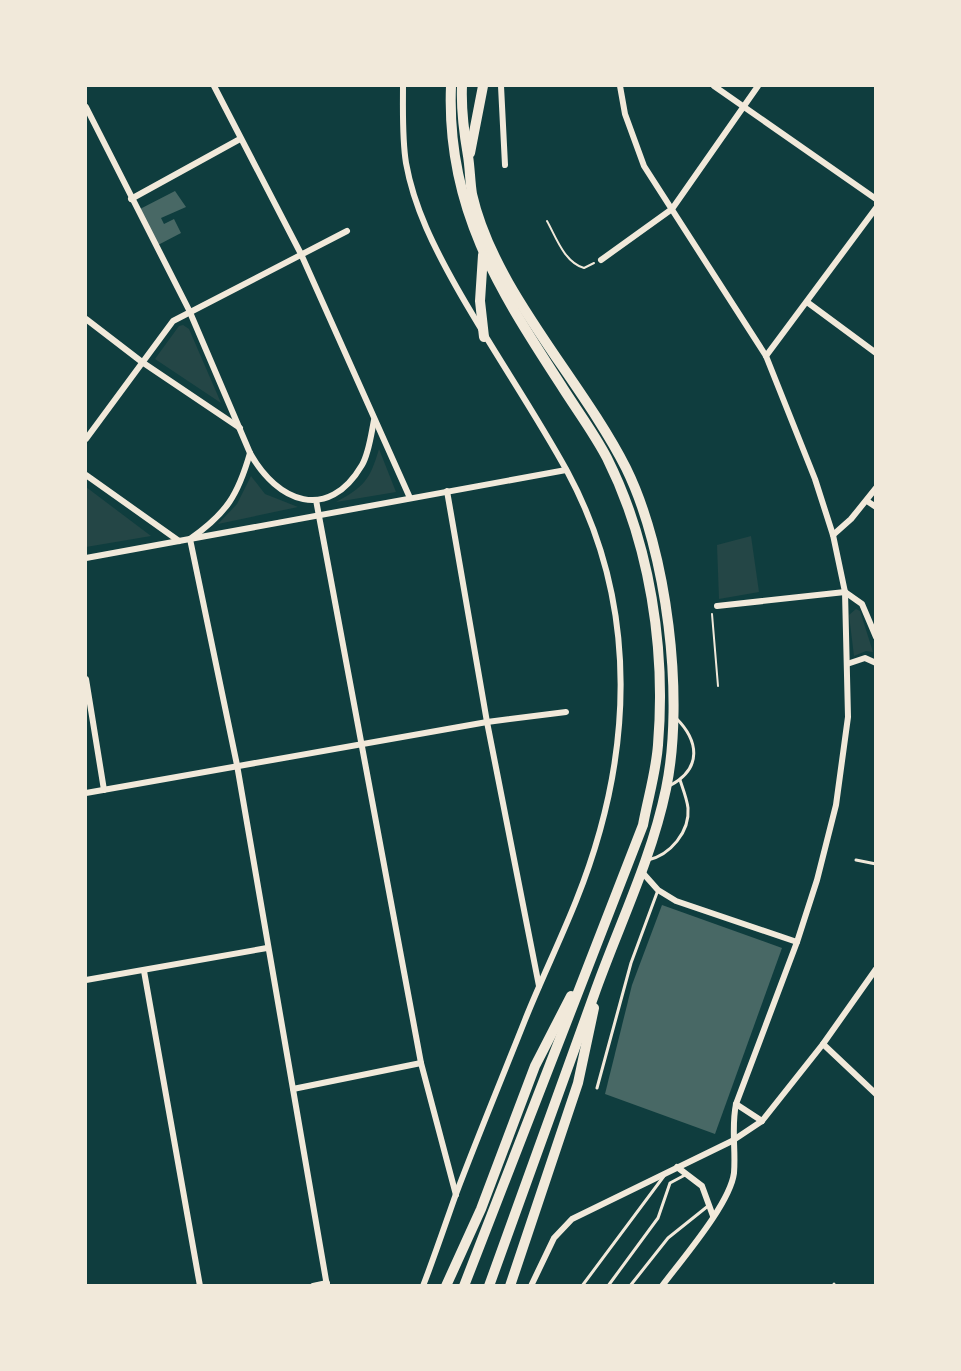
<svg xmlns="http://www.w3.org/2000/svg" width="961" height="1371" viewBox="0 0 961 1371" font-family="'Golos Text',sans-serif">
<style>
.green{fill:#244646}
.building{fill:#486865}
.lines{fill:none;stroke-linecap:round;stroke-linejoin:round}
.path{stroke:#f1e9da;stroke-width:2}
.service{stroke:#f1e9da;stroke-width:3}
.minor{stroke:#f1e9da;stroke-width:6}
.trunk{stroke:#f1e9da;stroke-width:10}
</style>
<rect width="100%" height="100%" fill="#0f3d3e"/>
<!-- green -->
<g class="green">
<path d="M183,325L189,329L221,403L155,359L179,326Z"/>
<path d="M379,449L396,492L336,502C364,487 370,480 379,449Z"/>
<path d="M251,476L265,494L298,507L218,524L237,504Z"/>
<path d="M86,487L151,536L86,547Z"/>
<path d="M751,536L759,592L719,599L717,545Z"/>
<path d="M856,609L860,611L873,652L866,651L854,656L849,615Z"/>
</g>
<!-- building -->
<g class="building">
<path d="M175,191L186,207L161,218L164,224L174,219L181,233L158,245L140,209Z"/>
<path d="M662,905L782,948L715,1134L605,1094L632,985Z"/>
</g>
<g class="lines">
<!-- path -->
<g class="path">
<path d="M547,221C556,237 564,262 584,268L594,263"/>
<path d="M712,614L718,686"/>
</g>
<!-- service -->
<g class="service">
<path d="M671,785C702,768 699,741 676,718"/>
<path d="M648,860C670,855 690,832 688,808C687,799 683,789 680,780"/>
<path d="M856,860L876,864"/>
<path d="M597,1088L631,963L658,890"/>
<path d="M834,1284V1286"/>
<path d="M582,1286L664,1176"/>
<path d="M608,1286L658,1218L670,1183L685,1175"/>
<path d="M630,1286L668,1238L708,1206"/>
</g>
<!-- minor -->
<g class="minor">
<path d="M214,86L301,254L410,498"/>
<path d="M403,86C403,111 402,138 406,163C414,208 435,249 457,288C492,350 533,409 567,471C641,608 633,759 576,901C560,941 541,980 525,1020C502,1078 478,1136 456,1194C445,1225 435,1255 423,1286"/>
<path d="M501,86L505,165"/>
<path d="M620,86L625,114L644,166L766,356L815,479L833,535L845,592L848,717L836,805L817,880L797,942L736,1104C731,1128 736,1149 734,1173C730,1204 682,1259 662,1286"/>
<path d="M714,86L876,199"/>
<path d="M86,107L189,310L250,453C277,502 328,523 362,465C369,453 371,435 374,420"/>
<path d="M131,199L240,139"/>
<path d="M601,260L672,209L758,86"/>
<path d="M807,302L876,353"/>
<path d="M86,319L142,362L240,428"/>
<path d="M766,356L876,208"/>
<path d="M86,439L173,321L347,231"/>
<path d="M250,453C238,495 227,513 190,539L237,765L327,1286"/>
<path d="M86,475L179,541"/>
<path d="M447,491L487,722L539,986"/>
<path d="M316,500L421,1063L456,1195"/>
<path d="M867,501L876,507"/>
<path d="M833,535L851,519L876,488"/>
<path d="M86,558L566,470"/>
<path d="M845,592L862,604L876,637"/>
<path d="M717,606L845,592"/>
<path d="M847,664L865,658L876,663"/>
<path d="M86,679L104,790"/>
<path d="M86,793L487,722L566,712"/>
<path d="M642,872L658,890L676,901L797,942"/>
<path d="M144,971L200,1286"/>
<path d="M86,980L267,948"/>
<path d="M823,1044L876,1094"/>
<path d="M293,1089L421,1063"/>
<path d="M736,1104L762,1121"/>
<path d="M677,1167L702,1186L713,1216"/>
<path d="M313,1286L327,1283"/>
<path d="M531,1286L554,1238L572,1219L732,1141L762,1121L823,1044L876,969"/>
</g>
<!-- trunk -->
<g class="trunk">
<path d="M451,86C446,207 498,288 561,385C576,409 594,433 607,458C650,544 666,649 658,745C656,772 648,798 643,825L464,1286"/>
<path d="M462,86C461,109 464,133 468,156C470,168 470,182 472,194C494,291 581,379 626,468C667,551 685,698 666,789C651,861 618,927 594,995C559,1092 524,1189 489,1286"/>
<path d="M470,153L483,86"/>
<path d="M483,255L480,301L484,337"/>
<path d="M446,1286L481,1209L535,1066L571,996"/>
<path d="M510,1286L578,1083L594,1008"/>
</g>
</g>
<!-- border -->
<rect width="961" height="1371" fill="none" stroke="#f1e9da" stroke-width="174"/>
</svg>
